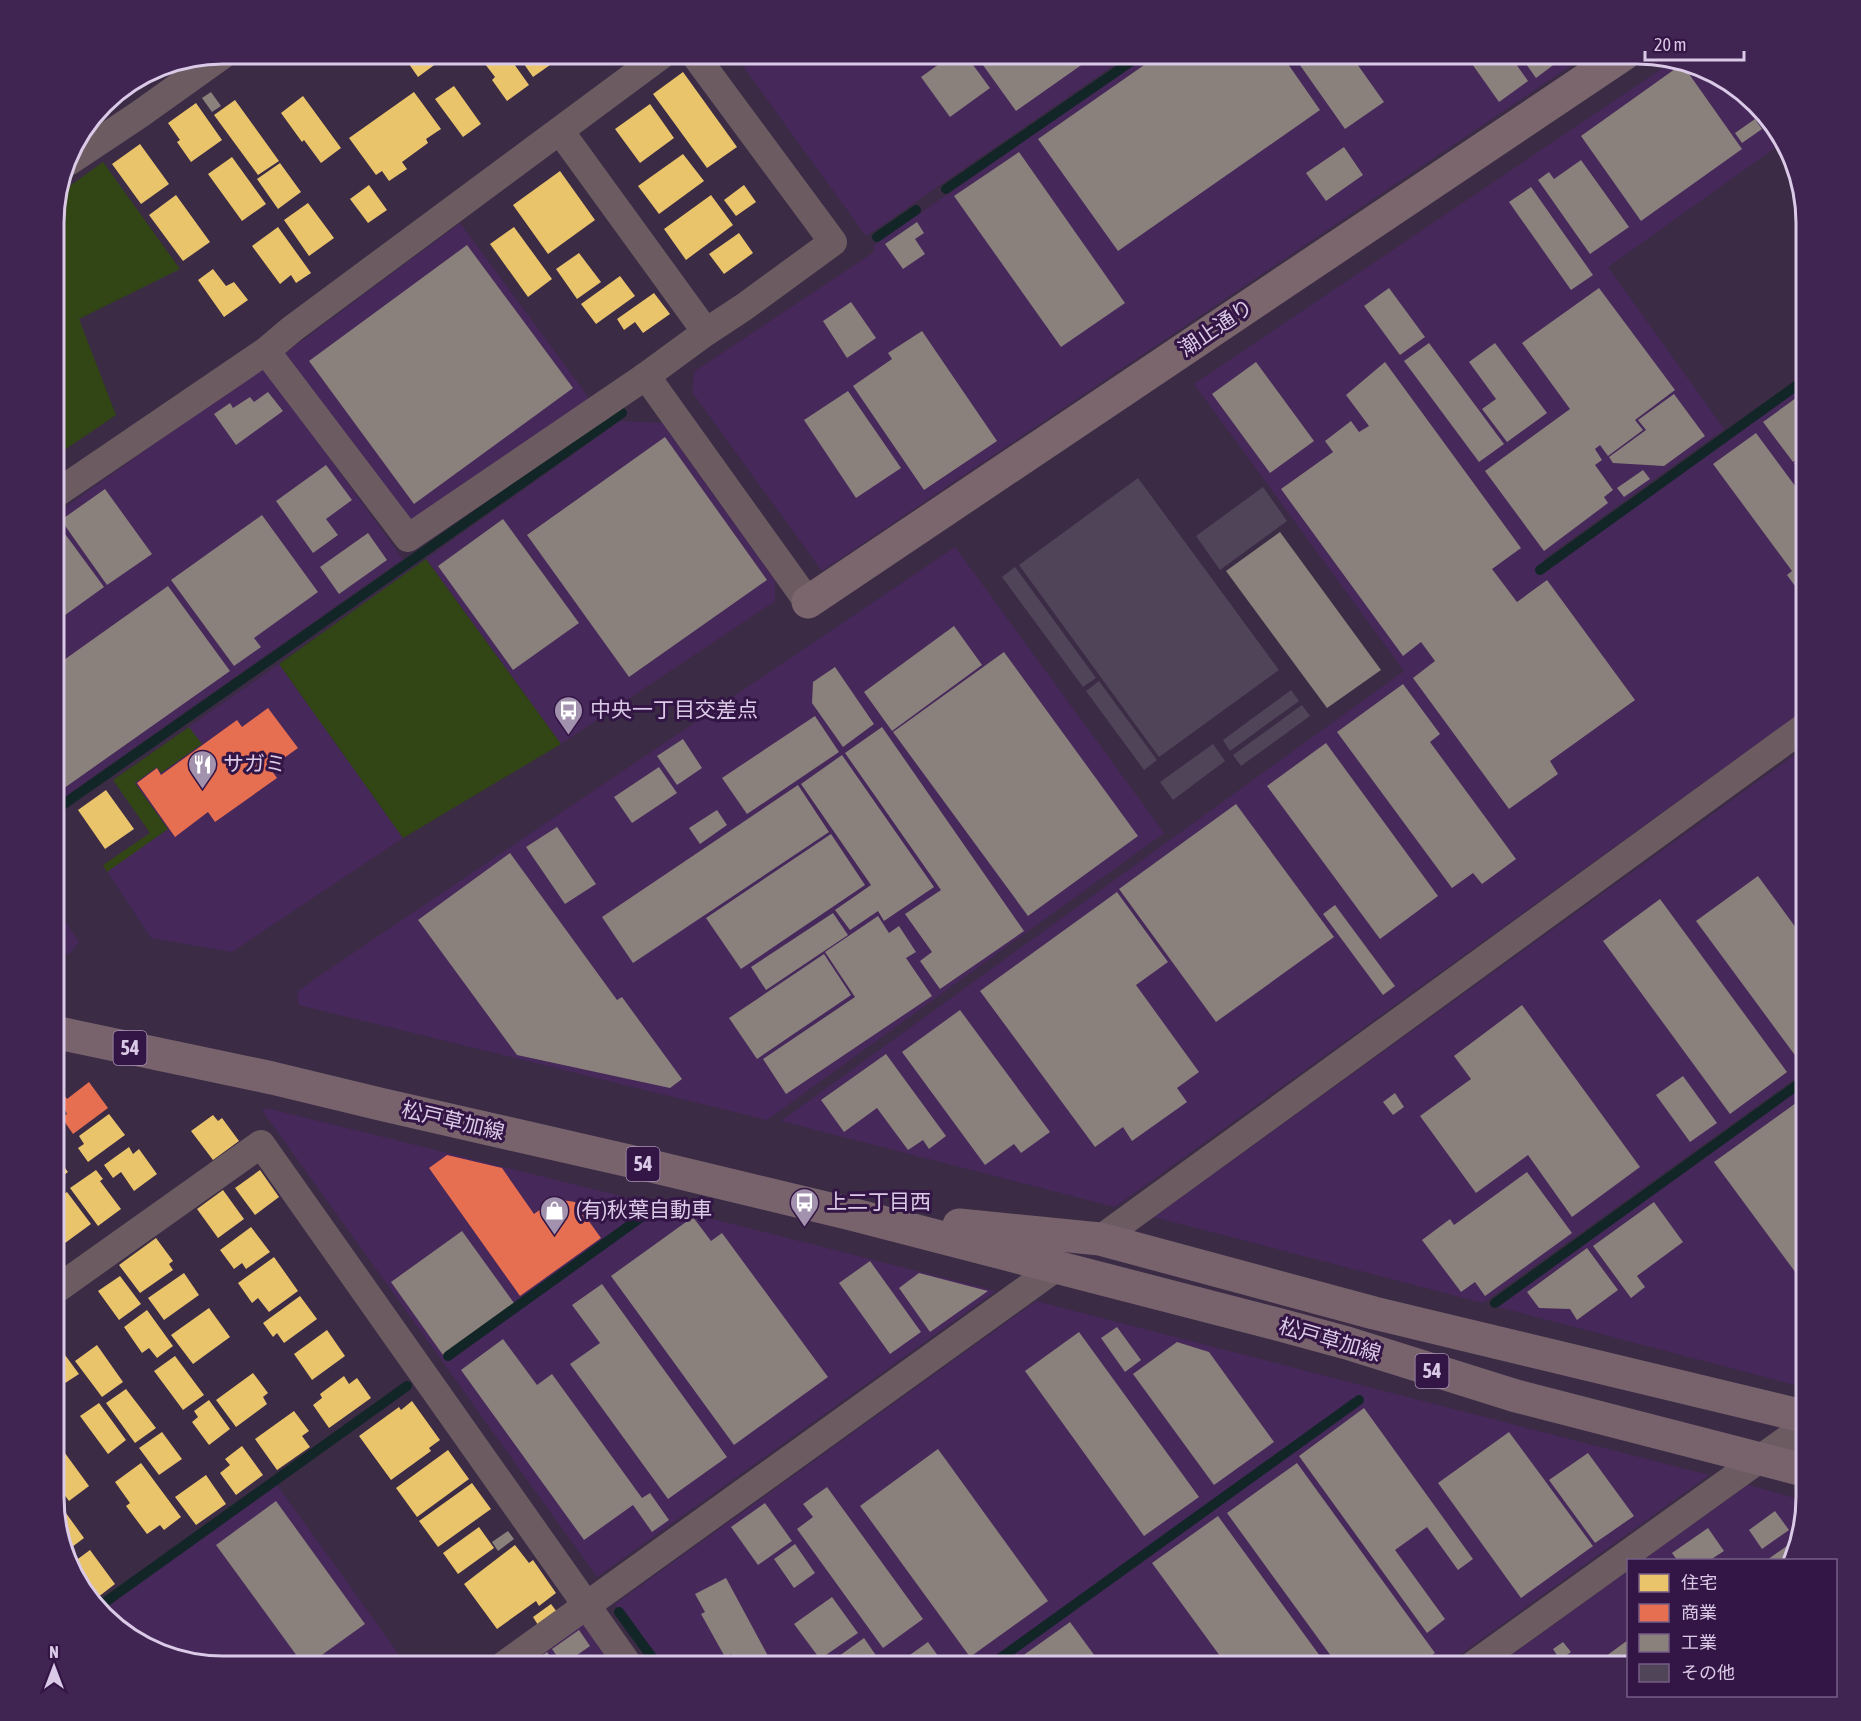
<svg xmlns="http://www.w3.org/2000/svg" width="1861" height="1721" viewBox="0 0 1861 1721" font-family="'Asap Condensed','Noto Sans JP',sans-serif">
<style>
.built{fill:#46285a}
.green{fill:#314515}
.homes{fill:#e9c46a}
.shops{fill:#e76f51}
.industry{fill:#8a817c}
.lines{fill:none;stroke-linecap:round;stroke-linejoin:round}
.stream{stroke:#132627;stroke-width:10}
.building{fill:#504459}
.street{stroke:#6c5c62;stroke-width:28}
.secondary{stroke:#7a666c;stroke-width:33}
.primary{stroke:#78636d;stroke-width:33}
.labels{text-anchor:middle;stroke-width:6;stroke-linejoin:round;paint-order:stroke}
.shield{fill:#331645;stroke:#a994b6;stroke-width:1.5}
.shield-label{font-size:20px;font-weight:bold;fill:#dbcae7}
.street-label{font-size:21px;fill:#dbcae7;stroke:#331645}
.poi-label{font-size:21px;fill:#dbcae7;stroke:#331645;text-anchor:start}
.rim{fill:none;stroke:#dbcae7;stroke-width:3}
</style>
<rect width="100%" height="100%" fill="#3b2b45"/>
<!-- built -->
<g class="built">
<path d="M734,54H1130L866,236Z"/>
<path d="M1149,54H1588L822,571L692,392L695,371L874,252L873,246Z"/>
<path d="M1673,61L1703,67L1758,104L1783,142L1608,267L1724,429L1544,559L1550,566L1807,380V708L1115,1207L781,1121L1404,671L1194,384Z"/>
<path d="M460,223L589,398L411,520L284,354Z"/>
<path d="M263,367L403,559L57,802L54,798V515Z"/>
<path d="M620,421L662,423L775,580V601L561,744L426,559Z"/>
<path d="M955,547L1164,833L767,1120L299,1005L297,992L322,974Z"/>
<path d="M279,664L403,838L232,952L151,938L103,865L150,833L113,780Z"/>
<path d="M1807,746V1070L1483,1303L1154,1217Z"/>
<path d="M54,905L79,942L69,954L54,951Z"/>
<path d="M1807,1084V1388L1498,1307Z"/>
<path d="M266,1108L665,1207L996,1291L597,1577L262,1110Z"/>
<path d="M1036,1301L1709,1475L1443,1667H661L615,1604Z"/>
<path d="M277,1485L408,1667H224L158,1654L103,1617L100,1612Z"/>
<path d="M1748,1485L1806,1501L1794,1560H1643Z"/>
<path d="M1628,1571V1667H1495Z"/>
<path d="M580,1620L614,1667H514Z"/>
</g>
<!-- green -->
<g class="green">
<path d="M103,162L180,269L79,319L116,415L54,457V212L60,193Z"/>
<path d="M426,559L561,744L403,838L279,664Z"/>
<path d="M189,727L202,744L161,773L157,767L135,783L168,829L107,872L103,865L150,833L113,780Z"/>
</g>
<!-- homes -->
<g class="homes">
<path d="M402,54H430L437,63L418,77Z"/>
<path d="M499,54H507L529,85L507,101L492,80L495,77L485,64Z"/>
<path d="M517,54H542L550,65L533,77Z"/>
<path d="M683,72L737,147L707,168L653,94Z"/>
<path d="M132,84L135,89L107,109L105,106L112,96Z"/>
<path d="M454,86L481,124L463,137L435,99Z"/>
<path d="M414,92L441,129L426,139L428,143L402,162L407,169L389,181L382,171L376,175L349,138Z"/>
<path d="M303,96L341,148L321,163L304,140L302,142L281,113Z"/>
<path d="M235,100L279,161L258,175L214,115Z"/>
<path d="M196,103L222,140L191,162L177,142L180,140L168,123Z"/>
<path d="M650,104L674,138L640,163L615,129Z"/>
<path d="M140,144L169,184L141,204L112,164Z"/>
<path d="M683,154L704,181L659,214L638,186Z"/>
<path d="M232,157L266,204L242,221L208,174Z"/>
<path d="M280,163L301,192L278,209L257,179Z"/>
<path d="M560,171L595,220L548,254L513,205Z"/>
<path d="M369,185L387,210L368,223L350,199Z"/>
<path d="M744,185L756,202L736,216L724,200Z"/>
<path d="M176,195L210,242L183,261L149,215Z"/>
<path d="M711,195L733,225L686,260L664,229Z"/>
<path d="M308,203L334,238L309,256L284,220Z"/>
<path d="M278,227L311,273L296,283L291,275L280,284L252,246Z"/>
<path d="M514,227L552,279L528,297L490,244Z"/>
<path d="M739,233L753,253L724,274L709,254Z"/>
<path d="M579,253L601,282L577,299L556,269Z"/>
<path d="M213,269L226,286L234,282L248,300L224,317L198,280Z"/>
<path d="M620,276L635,296L596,324L581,304Z"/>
<path d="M654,293L670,314L643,333L635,322L624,330L617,319Z"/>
<path d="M106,790L134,829L105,849L78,810Z"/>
<path d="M109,1114L125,1135L88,1162L78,1148L84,1144L79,1136Z"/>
<path d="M213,1115L218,1121L222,1118L239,1141L213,1160L191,1131Z"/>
<path d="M129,1147L133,1154L139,1149L157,1174L134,1191L121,1172L113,1178L104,1165Z"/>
<path d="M54,1153L68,1172L54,1182Z"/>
<path d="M96,1170L103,1179L100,1181L121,1209L98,1226L70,1188Z"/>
<path d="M260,1170L279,1197L255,1215L235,1188Z"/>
<path d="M223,1190L244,1219L218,1238L197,1209Z"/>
<path d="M67,1192L91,1224L65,1243L54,1228V1201Z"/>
<path d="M251,1227L270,1252L246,1269L242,1263L234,1269L220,1250Z"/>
<path d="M156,1238L173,1261L169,1264L173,1270L140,1293L119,1265Z"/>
<path d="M274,1257L298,1291L269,1312L258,1298L252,1303L238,1283Z"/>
<path d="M184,1273L199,1295L164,1320L148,1298Z"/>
<path d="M120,1276L141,1304L119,1320L98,1291Z"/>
<path d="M300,1296L317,1319L284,1343L277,1333L273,1337L263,1323Z"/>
<path d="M209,1308L230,1337L193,1364L171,1335Z"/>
<path d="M147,1310L173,1346L157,1358L149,1348L142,1353L124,1327Z"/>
<path d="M327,1330L345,1356L312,1380L294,1354Z"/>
<path d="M54,1340L79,1374L59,1387L54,1381Z"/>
<path d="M97,1345L123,1382L102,1397L75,1361Z"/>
<path d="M175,1356L204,1395L183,1410L154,1371Z"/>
<path d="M253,1373L268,1393L263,1397L267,1404L236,1427L216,1400Z"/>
<path d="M344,1376L349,1384L357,1378L371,1398L329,1428L313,1405L322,1398L320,1394Z"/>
<path d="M126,1389L156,1428L135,1443L106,1403Z"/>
<path d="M209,1400L230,1429L209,1445L192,1422L198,1417L194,1411Z"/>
<path d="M412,1401L440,1440L429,1448L431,1451L391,1480L359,1436L399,1407L401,1410Z"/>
<path d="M99,1403L126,1440L108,1454L80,1416Z"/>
<path d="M294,1411L309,1431L302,1436L310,1447L277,1470L255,1439Z"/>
<path d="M162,1432L182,1459L159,1475L139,1448Z"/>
<path d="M54,1438L89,1486L69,1501L54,1481Z"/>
<path d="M242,1446L263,1475L236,1495L220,1473L230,1465L225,1459Z"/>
<path d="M448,1450L469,1479L417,1517L396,1488Z"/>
<path d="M141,1463L181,1517L164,1530L160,1525L147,1534L126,1506L130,1503L115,1482Z"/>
<path d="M206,1475L226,1504L196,1525L175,1497Z"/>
<path d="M472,1483L491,1509L438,1547L419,1521Z"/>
<path d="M63,1509L84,1538L68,1550L62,1542L56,1515Z"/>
<path d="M479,1527L494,1548L458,1574L443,1553Z"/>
<path d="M515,1545L529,1563L533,1560L556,1593L539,1606L536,1601L497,1629L464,1584Z"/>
<path d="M90,1550L115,1584L93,1601L76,1575L78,1574L71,1564Z"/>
<path d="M551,1604L557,1612L538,1625L533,1617Z"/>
</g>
<!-- shops -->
<g class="shops">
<path d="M268,708L298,748L270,768L277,778L215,822L208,812L175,837L137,783L157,768L161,775L237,720L242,727Z"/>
<path d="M89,1082L108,1108L73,1134L62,1118L67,1114L65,1110L57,1116L54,1112V1098L62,1092L67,1099Z"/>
<path d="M447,1155L502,1168L534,1214L555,1199L575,1202L601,1238L520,1296L429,1168Z"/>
</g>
<!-- industry -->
<g class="industry">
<path d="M953,54H965L990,88L950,117L921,77Z"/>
<path d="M975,54H1097L1016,111Z"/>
<path d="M1160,54H1281L1320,110L1118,251L1038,139Z"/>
<path d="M1301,54H1350L1384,102L1345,129L1295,58Z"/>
<path d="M1465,54H1509L1528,81L1499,102Z"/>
<path d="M1519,54H1556L1560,60L1536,78Z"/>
<path d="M1682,64L1742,149L1641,221L1581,136Z"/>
<path d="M211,92L221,106L212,112L202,98Z"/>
<path d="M1755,119L1762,129L1742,143L1735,133Z"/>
<path d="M1344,147L1363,175L1326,201L1306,173Z"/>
<path d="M1019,152L1125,303L1061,347L954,196Z"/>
<path d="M1581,160L1629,227L1590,254L1538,180L1549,172L1554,179Z"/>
<path d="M1531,187L1593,275L1571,290L1509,202Z"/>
<path d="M917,222L924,233L915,239L925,254L903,269L885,244Z"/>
<path d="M467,245L573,388L414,504L309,361Z"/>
<path d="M1389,288L1425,337L1400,355L1364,306Z"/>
<path d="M1599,288L1675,390L1635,420L1643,430L1608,456L1600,445L1595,449L1602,460L1595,465L1613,490L1604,497L1608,503L1544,551L1485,471L1570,409L1522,343Z"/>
<path d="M851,302L876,338L847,358L823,321Z"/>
<path d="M922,331L997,441L924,490L853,386L892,359L888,353Z"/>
<path d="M1429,343L1504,444L1479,462L1404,361Z"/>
<path d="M1495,343L1547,413L1507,442L1482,409L1496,399L1469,362Z"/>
<path d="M1256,362L1314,441L1270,473L1212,394Z"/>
<path d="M1385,362L1521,548L1492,569L1517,602L1547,580L1635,700L1550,761L1558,774L1509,809L1413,678L1435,661L1421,642L1403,656L1281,489L1333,452L1325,441L1351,421L1359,432L1369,426L1346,395Z"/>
<path d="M1807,390V452L1793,462L1763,422Z"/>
<path d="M848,391L901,468L856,498L804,420Z"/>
<path d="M268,392L283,411L236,445L214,414L230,403L233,408L250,397L254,402Z"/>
<path d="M1674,394L1705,436L1664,466L1613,463L1609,457L1646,430L1638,420Z"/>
<path d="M1756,433L1804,498L1807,496V594L1803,597L1787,575L1792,571L1713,464Z"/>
<path d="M665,437L767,580L629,677L527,535Z"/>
<path d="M1807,454V481L1794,463Z"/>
<path d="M326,465L352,500L326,519L338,535L313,553L276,501Z"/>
<path d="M1643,470L1650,479L1624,497L1617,488Z"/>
<path d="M105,489L152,554L107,585L61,520Z"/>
<path d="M262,515L318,592L254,638L261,647L234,666L171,580Z"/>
<path d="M503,519L579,623L513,670L438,566Z"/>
<path d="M57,523L104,587L54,623V525Z"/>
<path d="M1280,532L1381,670L1327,708L1226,571Z"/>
<path d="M368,533L387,560L339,594L320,567Z"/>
<path d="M168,586L230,671L60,791L54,783V667Z"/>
<path d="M954,626L982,665L892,731L864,692Z"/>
<path d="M1004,652L1138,836L1028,916L893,732Z"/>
<path d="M835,667L874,724L843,747L812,703L813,682Z"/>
<path d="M1403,684L1440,734L1430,742L1516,859L1482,884L1473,873L1452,888L1337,732Z"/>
<path d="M815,716L839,752L747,814L722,778Z"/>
<path d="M882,727L1024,931L940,989L920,961L932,952L905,914L941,890L845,753Z"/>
<path d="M683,739L702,768L677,785L657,756Z"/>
<path d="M1326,743L1438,896L1380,939L1267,786Z"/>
<path d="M842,755L934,887L884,921L878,911L850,930L835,910L871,885L801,784Z"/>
<path d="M659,767L677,793L632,823L614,797Z"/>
<path d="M798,785L829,832L633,963L602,917Z"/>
<path d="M1236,804L1334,937L1216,1022L1119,889Z"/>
<path d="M717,810L727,825L700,844L689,828Z"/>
<path d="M557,827L596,884L565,904L526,847Z"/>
<path d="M831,834L865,885L741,969L706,918Z"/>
<path d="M510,853L617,1000L622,997L682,1079L670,1088L517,1055L418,920Z"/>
<path d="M1758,876L1807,943V1057L1800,1062L1696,921Z"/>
<path d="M1117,892L1168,962L1136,985L1199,1072L1177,1088L1187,1102L1132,1141L1123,1127L1095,1147L980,991Z"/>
<path d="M1660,899L1787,1072L1730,1114L1603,941Z"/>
<path d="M1335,905L1395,986L1383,995L1323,914Z"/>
<path d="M833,913L848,935L766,990L751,967Z"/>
<path d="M878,916L889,933L899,926L916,952L906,958L932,996L786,1094L763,1059L855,997L825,952Z"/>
<path d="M824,954L851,995L757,1059L729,1018Z"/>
<path d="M1522,1005L1640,1167L1572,1217L1528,1155L1476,1193L1420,1116L1471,1079L1454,1056Z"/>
<path d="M960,1010L1050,1132L1021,1153L1014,1144L985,1165L902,1052Z"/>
<path d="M886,1054L946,1136L929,1149L923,1140L908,1150L877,1108L844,1132L821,1100Z"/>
<path d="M1683,1076L1717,1123L1690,1142L1656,1095Z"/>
<path d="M1395,1093L1404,1107L1393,1115L1383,1102Z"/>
<path d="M1807,1095V1288L1714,1162Z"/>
<path d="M1527,1172L1572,1233L1485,1296L1475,1282L1461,1292L1422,1240L1450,1219L1454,1225Z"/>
<path d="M1654,1202L1683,1242L1637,1276L1645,1287L1631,1298L1593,1246Z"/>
<path d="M693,1217L711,1241L722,1233L828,1377L734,1445L611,1276Z"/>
<path d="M462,1231L514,1303L443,1355L391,1282Z"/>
<path d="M1587,1248L1618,1290L1577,1320L1570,1309L1539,1308L1527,1292Z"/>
<path d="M870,1261L921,1332L890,1354L839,1283Z"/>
<path d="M919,1273L988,1291L930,1332L899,1288Z"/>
<path d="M602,1284L727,1457L668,1499L570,1364L600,1343L572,1305Z"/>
<path d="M1117,1327L1141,1360L1125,1372L1101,1338Z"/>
<path d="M1079,1332L1199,1497L1144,1536L1025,1371Z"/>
<path d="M503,1339L537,1385L552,1374L642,1498L650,1493L669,1520L652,1532L633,1505L584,1540L461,1370Z"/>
<path d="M1177,1342L1209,1352L1274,1442L1214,1485L1133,1374Z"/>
<path d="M1364,1408L1473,1559L1458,1570L1427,1527L1395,1550L1445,1619L1427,1633L1299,1456Z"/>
<path d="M1509,1432L1593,1546L1521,1598L1438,1483Z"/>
<path d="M938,1449L1048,1601L970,1657L860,1506Z"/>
<path d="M1588,1453L1634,1516L1595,1543L1549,1480Z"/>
<path d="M1297,1463L1435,1653L1415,1667H1339L1227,1513Z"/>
<path d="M827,1487L923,1619L883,1648L797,1529L813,1517L803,1504Z"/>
<path d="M276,1501L365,1624L305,1667L216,1545Z"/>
<path d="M765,1503L792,1541L758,1565L731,1527Z"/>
<path d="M1775,1511L1789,1530L1762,1549L1749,1530Z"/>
<path d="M1218,1516L1328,1667H1228L1152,1563Z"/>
<path d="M1708,1528L1724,1551L1710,1560H1677L1672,1553Z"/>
<path d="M508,1531L514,1539L498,1551L492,1542Z"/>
<path d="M1798,1538L1794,1560H1767Z"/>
<path d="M795,1544L815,1573L794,1588L774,1559Z"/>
<path d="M726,1578L774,1667H737L731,1654L725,1657L701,1614L705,1612L695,1594Z"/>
<path d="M832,1597L858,1633L820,1659L794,1624Z"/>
<path d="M1070,1622L1103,1667H1007Z"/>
<path d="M579,1630L590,1646L563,1665L552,1649Z"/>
<path d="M864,1638L884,1667H824Z"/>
<path d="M1628,1640V1667H1591Z"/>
<path d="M928,1642L946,1667H903L900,1662Z"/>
<path d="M1563,1642L1571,1652L1560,1660L1553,1649Z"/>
<path d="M547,1652L558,1667H526Z"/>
<path d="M1579,1656L1587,1667H1568L1566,1665Z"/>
</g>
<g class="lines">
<!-- stream -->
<g class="stream">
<path d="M946,189L1142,54"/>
<path d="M877,237L916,210"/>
<path d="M1540,570L1807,378"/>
<path d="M54,811L622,413"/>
<path d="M1495,1303L1807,1078"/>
<path d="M448,1356L654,1208"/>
<path d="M97,1608L407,1386"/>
<path d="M619,1612L659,1667"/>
<path d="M988,1667L1359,1400"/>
</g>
</g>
<!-- building -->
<g class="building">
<path d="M1138,478L1279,670L1159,757L1019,565Z"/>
<path d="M1263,487L1287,521L1220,570L1196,536Z"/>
<path d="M1015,567L1096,678L1083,687L1002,577Z"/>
<path d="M1099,681L1157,760L1144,770L1086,691Z"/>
<path d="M1291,690L1299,701L1230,751L1223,740Z"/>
<path d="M1302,705L1310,716L1241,766L1233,755Z"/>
<path d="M1213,744L1225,761L1173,800L1160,782Z"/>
</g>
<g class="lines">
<!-- street -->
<g class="street">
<path d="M560,131L706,332"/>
<path d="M68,162L140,114L224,54"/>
<path d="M266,351L408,538L646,376L706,332L744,307L833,242L694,54"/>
<path d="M646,376L808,602"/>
<path d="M54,495L266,351L292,329L663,54"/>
<path d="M1100,1239L1807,725"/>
<path d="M54,1291L261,1144L630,1667"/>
<path d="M501,1667L1057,1267"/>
<path d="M1470,1667L1807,1425"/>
</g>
<!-- secondary -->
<path class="secondary" d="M808,602L1624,54"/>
<!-- primary -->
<g class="primary">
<path d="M54,1032L272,1078L384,1105L647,1165L851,1214L1273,1323L1347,1343L1516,1396L1807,1471"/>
<path d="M959,1225L1100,1239L1374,1313L1807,1417"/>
</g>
</g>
<!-- icons -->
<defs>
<symbol id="bus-pin" viewBox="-11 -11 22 30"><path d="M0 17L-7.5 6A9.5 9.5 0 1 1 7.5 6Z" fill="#a392ae" stroke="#331645"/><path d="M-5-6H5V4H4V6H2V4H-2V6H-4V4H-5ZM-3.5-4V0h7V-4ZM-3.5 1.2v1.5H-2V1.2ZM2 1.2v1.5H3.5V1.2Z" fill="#fff"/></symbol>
<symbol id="restaurant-pin" viewBox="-11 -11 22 30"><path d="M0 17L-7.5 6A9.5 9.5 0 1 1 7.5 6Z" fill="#a392ae" stroke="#331645"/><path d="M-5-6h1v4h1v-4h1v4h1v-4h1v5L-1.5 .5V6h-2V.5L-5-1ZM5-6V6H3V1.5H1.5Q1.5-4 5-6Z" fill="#fff"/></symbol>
<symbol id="shop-pin" viewBox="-11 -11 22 30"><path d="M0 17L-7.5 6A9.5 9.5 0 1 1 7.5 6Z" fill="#a392ae" stroke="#331645"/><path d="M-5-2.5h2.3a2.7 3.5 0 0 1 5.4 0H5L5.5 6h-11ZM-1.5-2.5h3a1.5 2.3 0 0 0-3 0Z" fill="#fff"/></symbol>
</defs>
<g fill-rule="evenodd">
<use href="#bus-pin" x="552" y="694" width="33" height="45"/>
<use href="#restaurant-pin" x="186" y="748" width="33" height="45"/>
<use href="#bus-pin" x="788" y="1186" width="33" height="45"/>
<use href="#shop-pin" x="538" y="1194" width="33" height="45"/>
</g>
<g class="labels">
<!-- shield labels -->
<g class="shield">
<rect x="113.5" y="1031" width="33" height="34" rx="4.5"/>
<rect x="626.5" y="1147" width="33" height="34" rx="4.5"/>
<rect x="1415.5" y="1354" width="33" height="34" rx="4.5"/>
</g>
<g class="shield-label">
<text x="130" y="1055">54</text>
<text x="643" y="1171">54</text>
<text x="1432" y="1378">54</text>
</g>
<!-- street labels -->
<g class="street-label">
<text transform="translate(1216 328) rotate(-34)" y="7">潮止通り</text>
<text transform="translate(453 1121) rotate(13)" y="7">松戸草加線</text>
<text transform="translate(1330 1340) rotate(16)" y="7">松戸草加線</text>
</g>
<!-- poi labels -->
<g class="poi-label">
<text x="590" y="717">中央一丁目交差点</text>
<text x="223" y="771">サガミ</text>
<text x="826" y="1209">上二丁目西</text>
<text x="576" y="1217">(有)秋葉自動車</text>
</g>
</g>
<!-- crop -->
<path d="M0 0H1861V1721H0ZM223 64H1637A159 159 0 0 1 1796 223V1497A159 159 0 0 1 1637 1656H223A159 159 0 0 1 64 1497V223A159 159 0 0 1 223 64Z" fill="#402452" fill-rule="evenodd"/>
<path class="rim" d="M223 64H1637A159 159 0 0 1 1796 223V1497A159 159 0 0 1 1637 1656H223A159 159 0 0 1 64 1497V223A159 159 0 0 1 223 64Z"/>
<!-- legend -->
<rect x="1627" y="1559" width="210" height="138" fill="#331645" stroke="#765e86" stroke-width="1.5"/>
<rect x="1639" y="1574" width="30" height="18" fill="#e9c46a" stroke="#765e86" stroke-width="1.5"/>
<text x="1681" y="1589" font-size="18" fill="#dbcae7">住宅</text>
<rect x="1639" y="1604" width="30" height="18" fill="#e76f51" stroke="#765e86" stroke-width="1.5"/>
<text x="1681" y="1619" font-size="18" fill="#dbcae7">商業</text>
<rect x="1639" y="1634" width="30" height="18" fill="#8a817c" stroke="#765e86" stroke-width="1.5"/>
<text x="1681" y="1649" font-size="18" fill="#dbcae7">工業</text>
<rect x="1639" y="1664" width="30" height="18" fill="#504459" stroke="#765e86" stroke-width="1.5"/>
<text x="1681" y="1679" font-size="18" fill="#dbcae7">その他</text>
<!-- north arrow -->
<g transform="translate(54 1667)" stroke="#331645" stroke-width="4.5" paint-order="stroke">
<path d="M0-4.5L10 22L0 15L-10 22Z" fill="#dbcae7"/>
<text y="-9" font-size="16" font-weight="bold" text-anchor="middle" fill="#dbcae7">N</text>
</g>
<!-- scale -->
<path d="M1645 51v9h99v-9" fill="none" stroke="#dbcae7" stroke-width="3"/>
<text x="1654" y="51" font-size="18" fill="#dbcae7" stroke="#331645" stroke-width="4.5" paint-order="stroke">20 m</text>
</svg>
